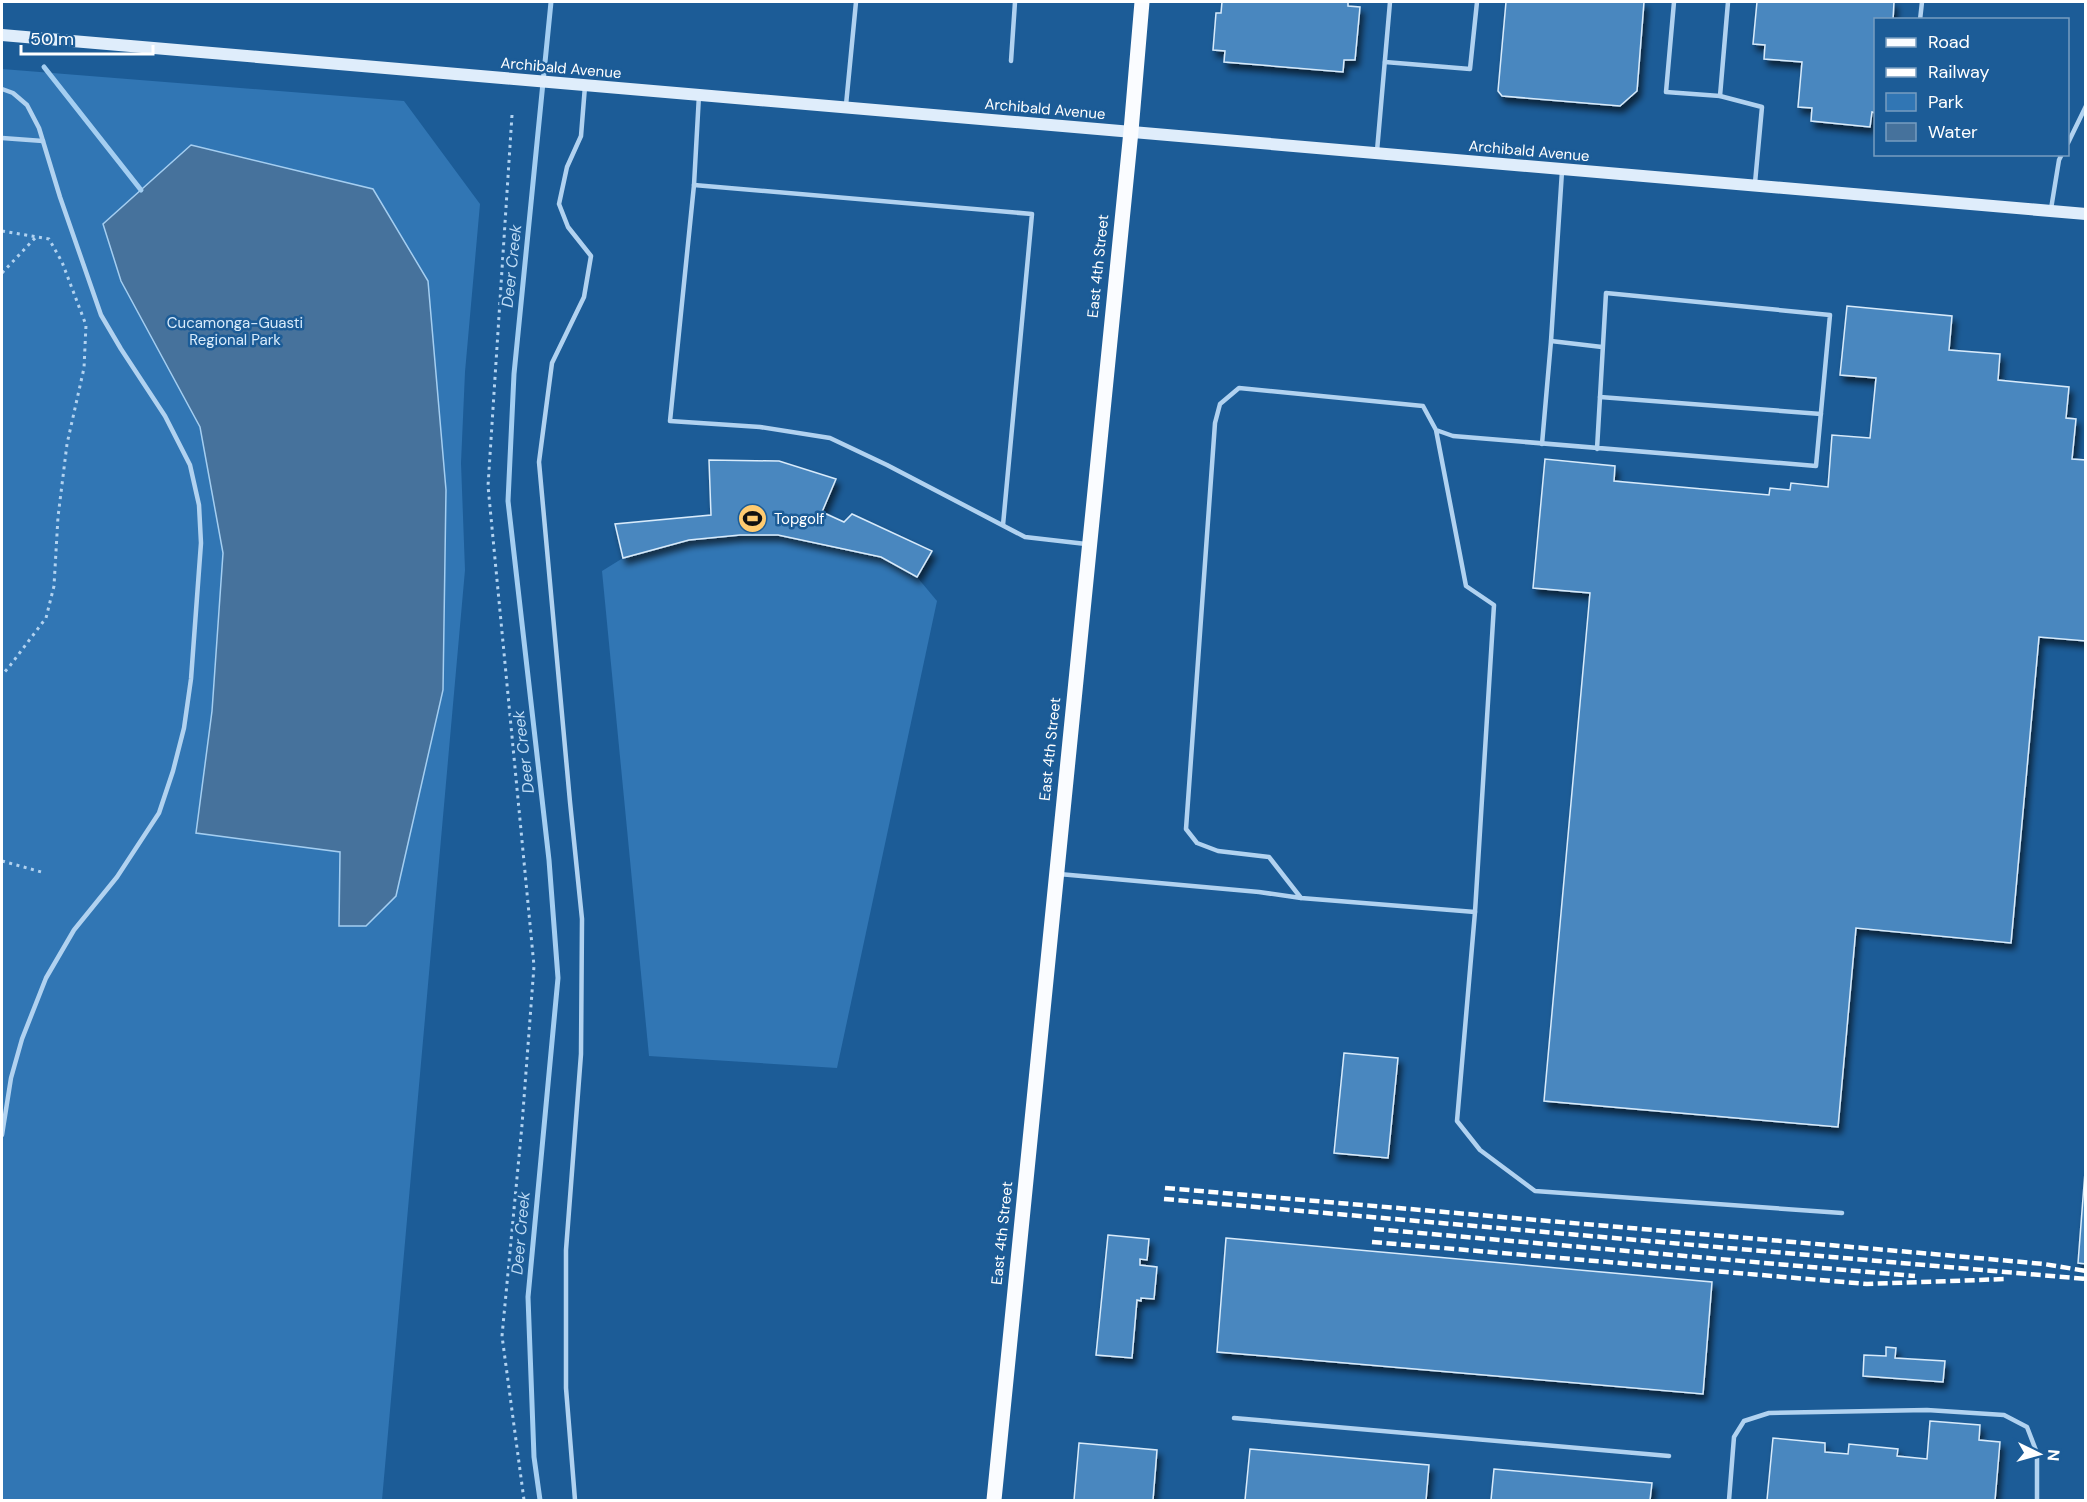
<svg xmlns="http://www.w3.org/2000/svg" width="2087" height="1502" viewBox="0 0 2087 1502" font-family="'DM Sans',sans-serif">
<style>
.green{fill:#3176b4}
.water{fill:#46729c;stroke:#a4cef1;stroke-width:1.5}
.lines{fill:none;stroke-linecap:round;stroke-linejoin:round}
.stream{stroke:#a4cef1;stroke-width:5}
.building{fill:#4a87bf;stroke:#d8ebfb;stroke-width:1.5;filter:url(#shadow)}
.path{stroke:#b1d2f0;stroke-width:3;stroke-dasharray:3 4.5;stroke-linecap:butt}
.lane{stroke:#b1d2f0;stroke-width:4.5}
.secondary{stroke:#dfedfb;stroke-width:12}
.primary{stroke:#fafcff;stroke-width:15}
.rail{stroke:#fff;stroke-width:4.5;stroke-dasharray:10 4.5;stroke-linecap:butt}
.labels{text-anchor:middle;stroke-width:5;stroke-linejoin:round;paint-order:stroke}
.street-label{font-size:15px;fill:#fff;stroke:#1c5c97}
.park-label{font-size:15px;fill:#d8ebfb;stroke:#1c5c97}
.poi-label{font-size:15px;fill:#fff;stroke:#1c5c97;text-anchor:start}
.water-label{font-size:16px;font-style:italic;fill:#bedcf6;stroke:#1c5c97}
</style>
<defs>
<filter id="shadow"><feDropShadow dx="3.5" dy="6" stdDeviation="3" flood-color="#0009"/></filter>
</defs>
<rect width="100%" height="100%" fill="#1c5c97"/>
<!-- green -->
<g class="green">
<path d="M2,69L404,101L480,204L465,372L461,463L465,570L382,1500H2Z"/>
<path d="M740,535H778L881,557L917,577L937,601L837,1068L649,1056L602,571L623,558L689,540Z"/>
</g>
<!-- water -->
<path class="water" d="M191,145L373,189L428,281L446,490L443,690L396,896L366,926H339L340,852L196,833L212,711L223,553L200,427L121,281L103,224Z"/>
<g class="lines">
<!-- stream -->
<g class="stream">
<path d="M44,67L141,190"/>
<path d="M540,1500L534,1457L528,1297L558,978L549,860L508,501L514,374L551,2"/>
</g>
</g>
<!-- building -->
<g class="building">
<path d="M1222,2H1348V6L1360,7L1355,60H1344L1343,72L1224,62L1225,51L1213,50L1216,13H1221Z"/>
<path d="M1506,2H1644L1637,91L1620,106L1502,96L1498,91Z"/>
<path d="M1757,2H1894L1893,20H1876V113L1872,112L1870,127L1811,121L1812,108L1798,107L1802,62L1764,59L1765,45L1753,44Z"/>
<path d="M1847,306L1952,316L1949,350L2000,354L1998,380L2069,387L2066,418L2076,419L2072,459L2086,460V641L2039,637L2011,943L1856,928L1838,1127L1544,1101L1590,593L1533,588L1545,459L1615,466L1614,481L1769,495L1770,488L1790,490L1791,483L1828,487L1832,435L1870,438L1876,378L1840,375Z"/>
<path d="M709,460L779,461L836,479L822,512L844,522L852,514L932,551L917,577L881,557L778,535H740L689,540L623,558L615,524L711,515Z"/>
<path d="M1344,1053L1398,1058L1388,1158L1334,1153Z"/>
<path d="M2085,1172H2086V1264L2078,1263Z"/>
<path d="M1108,1235L1149,1239L1147,1260L1140,1259V1265L1157,1267L1154,1299L1141,1298V1301L1137,1300L1132,1358L1096,1355Z"/>
<path d="M1226,1238L1712,1282L1703,1394L1217,1352Z"/>
<path d="M1886,1347L1896,1348L1895,1358L1945,1361L1943,1382L1863,1376L1864,1355L1886,1356Z"/>
<path d="M1930,1421L1980,1425L1979,1440L2000,1442L1995,1500H1767L1773,1438L1825,1443V1452L1848,1454L1849,1444L1898,1449L1897,1456L1927,1459Z"/>
<path d="M1079,1443L1157,1450L1153,1500H1074Z"/>
<path d="M1250,1449L1429,1465L1426,1500H1245Z"/>
<path d="M1494,1469L1652,1483L1650,1500H1491Z"/>
</g>
<g class="lines">
<!-- path -->
<g class="path">
<path d="M512,115L488,486L534,966L522,1125L502,1336L524,1500"/>
<path d="M2,231L49,239L62,262L86,325L84,368L67,444L58,517L54,586L46,618L9,667L2,675"/>
<path d="M2,273L36,237"/>
<path d="M2,861L45,873"/>
</g>
<!-- lane -->
<g class="lane">
<path d="M1674,2L1666,92L1720,96L1762,107L1755,183"/>
<path d="M1920,20L1922,2"/>
<path d="M1011,61L1015,2"/>
<path d="M1385,62L1470,69L1477,2"/>
<path d="M2,89L13,93L27,105L39,128L60,197L101,315L121,349L165,416L190,465L199,505L201,543L191,679L184,728L173,771L159,813L117,877L74,930L46,978L22,1039L11,1078L2,1135"/>
<path d="M699,95L694,185L670,421L760,427L830,438L887,465L1025,537L1086,544"/>
<path d="M1720,96L1728,2"/>
<path d="M846,105L856,2"/>
<path d="M2,138L43,141"/>
<path d="M2068,143L2086,106"/>
<path d="M1377,151L1390,2"/>
<path d="M694,185L1032,214L1003,525"/>
<path d="M2051,209L2059,160L2062,154"/>
<path d="M1551,341L1602,347"/>
<path d="M1600,397L1821,414"/>
<path d="M1436,430L1466,586L1494,605L1475,912L1301,898L1269,857L1218,851L1197,843L1186,829L1215,423L1220,404L1239,388L1423,406L1436,430L1453,436L1816,466L1830,315L1606,293L1597,449"/>
<path d="M1542,444L1551,341L1562,171"/>
<path d="M1059,874L1259,892L1301,898"/>
<path d="M1475,912L1457,1121L1480,1150L1535,1191L1842,1213"/>
<path d="M1234,1418L1669,1456"/>
<path d="M575,1500L566,1388V1250L581,1054L582,919L570,802L539,462L552,363L584,297L591,256L568,227L559,204L567,167L581,136L585,86"/>
<path d="M1729,1500L1734,1437L1744,1421L1769,1413L1927,1410L2004,1415L2027,1427L2037,1453V1500"/>
</g>
<!-- secondary -->
<path class="secondary" d="M2,35L2086,214"/>
<!-- primary -->
<path class="primary" d="M994,1500L1131,131L1142,2"/>
<!-- rail -->
<g class="rail">
<path d="M1165,1188L1933,1254L2044,1264L2086,1271"/>
<path d="M1164,1199L2086,1279"/>
<path d="M1374,1229L1915,1276"/>
<path d="M1372,1242L1867,1284L2006,1279"/>
</g>
</g>
<!-- icons -->
<defs>
<symbol id="stadium-disc" viewBox="-11 -11 22 22"><circle r="9.5" fill="#ffcb70" stroke="#1c5c97"/><path d="M0-5a6.5 5 0 1 0 0 10a6.5 5 0 1 0 0-10ZM-3.5-1.8h7v3.6h-7Z" fill="#111"/></symbol>
</defs>
<g fill-rule="evenodd">
<use href="#stadium-disc" x="736" y="502" width="33" height="33"/>
</g>
<g class="labels">
<!-- street labels -->
<g class="street-label">
<text transform="translate(561 68) rotate(5)" y="5">Archibald Avenue</text>
<text transform="translate(1045 109) rotate(5)" y="5">Archibald Avenue</text>
<text transform="translate(1529 151) rotate(5)" y="5">Archibald Avenue</text>
<text transform="translate(1098 266) rotate(-84)" y="5">East 4th Street</text>
<text transform="translate(1050 749) rotate(-84)" y="5">East 4th Street</text>
<text transform="translate(1002 1233) rotate(-84)" y="5">East 4th Street</text>
</g>
<!-- park labels -->
<g class="park-label">
<text x="235" y="328">Cucamonga-Guasti<tspan x="235" dy="17">Regional Park</tspan></text>
</g>
<!-- poi labels -->
<g class="poi-label">
<text x="774" y="524">Topgolf</text>
</g>
<!-- water labels -->
<g class="water-label">
<text transform="translate(511 266) rotate(-84)" y="6">Deer Creek</text>
<text transform="translate(523 752) rotate(-97)" y="6">Deer Creek</text>
<text transform="translate(520 1233) rotate(-85)" y="6">Deer Creek</text>
</g>
</g>
<!-- border -->
<rect width="2087" height="1502" fill="none" stroke="#ffffff" stroke-width="6"/>
<!-- legend -->
<rect x="1874" y="18" width="195" height="138" fill="#1c5c97" stroke="#779dc1" stroke-width="1.5"/>
<rect x="1886" y="38" width="30" height="9" fill="#fafcff" stroke="#779dc1" stroke-width="1.5"/>
<text x="1928" y="48" font-size="18" fill="#ffffff">Road</text>
<rect x="1886" y="68" width="30" height="9" fill="#ffffff" stroke="#779dc1" stroke-width="1.5"/>
<text x="1928" y="78" font-size="18" fill="#ffffff">Railway</text>
<rect x="1886" y="93" width="30" height="18" fill="#3176b4" stroke="#779dc1" stroke-width="1.5"/>
<text x="1928" y="108" font-size="18" fill="#ffffff">Park</text>
<rect x="1886" y="123" width="30" height="18" fill="#46729c" stroke="#779dc1" stroke-width="1.5"/>
<text x="1928" y="138" font-size="18" fill="#ffffff">Water</text>
<!-- north arrow -->
<g transform="translate(2039 1454) rotate(95)" stroke="#1c5c97" stroke-width="4.5" paint-order="stroke">
<path d="M0-4.5L10 22L0 15L-10 22Z" fill="#ffffff"/>
<text y="-9" font-size="16" font-weight="bold" text-anchor="middle" fill="#ffffff">N</text>
</g>
<!-- scale -->
<path d="M21 45v9h132v-9" fill="none" stroke="#ffffff" stroke-width="3"/>
<text x="30" y="45" font-size="18" fill="#ffffff" stroke="#1c5c97" stroke-width="4.5" paint-order="stroke">50 m</text>
</svg>
